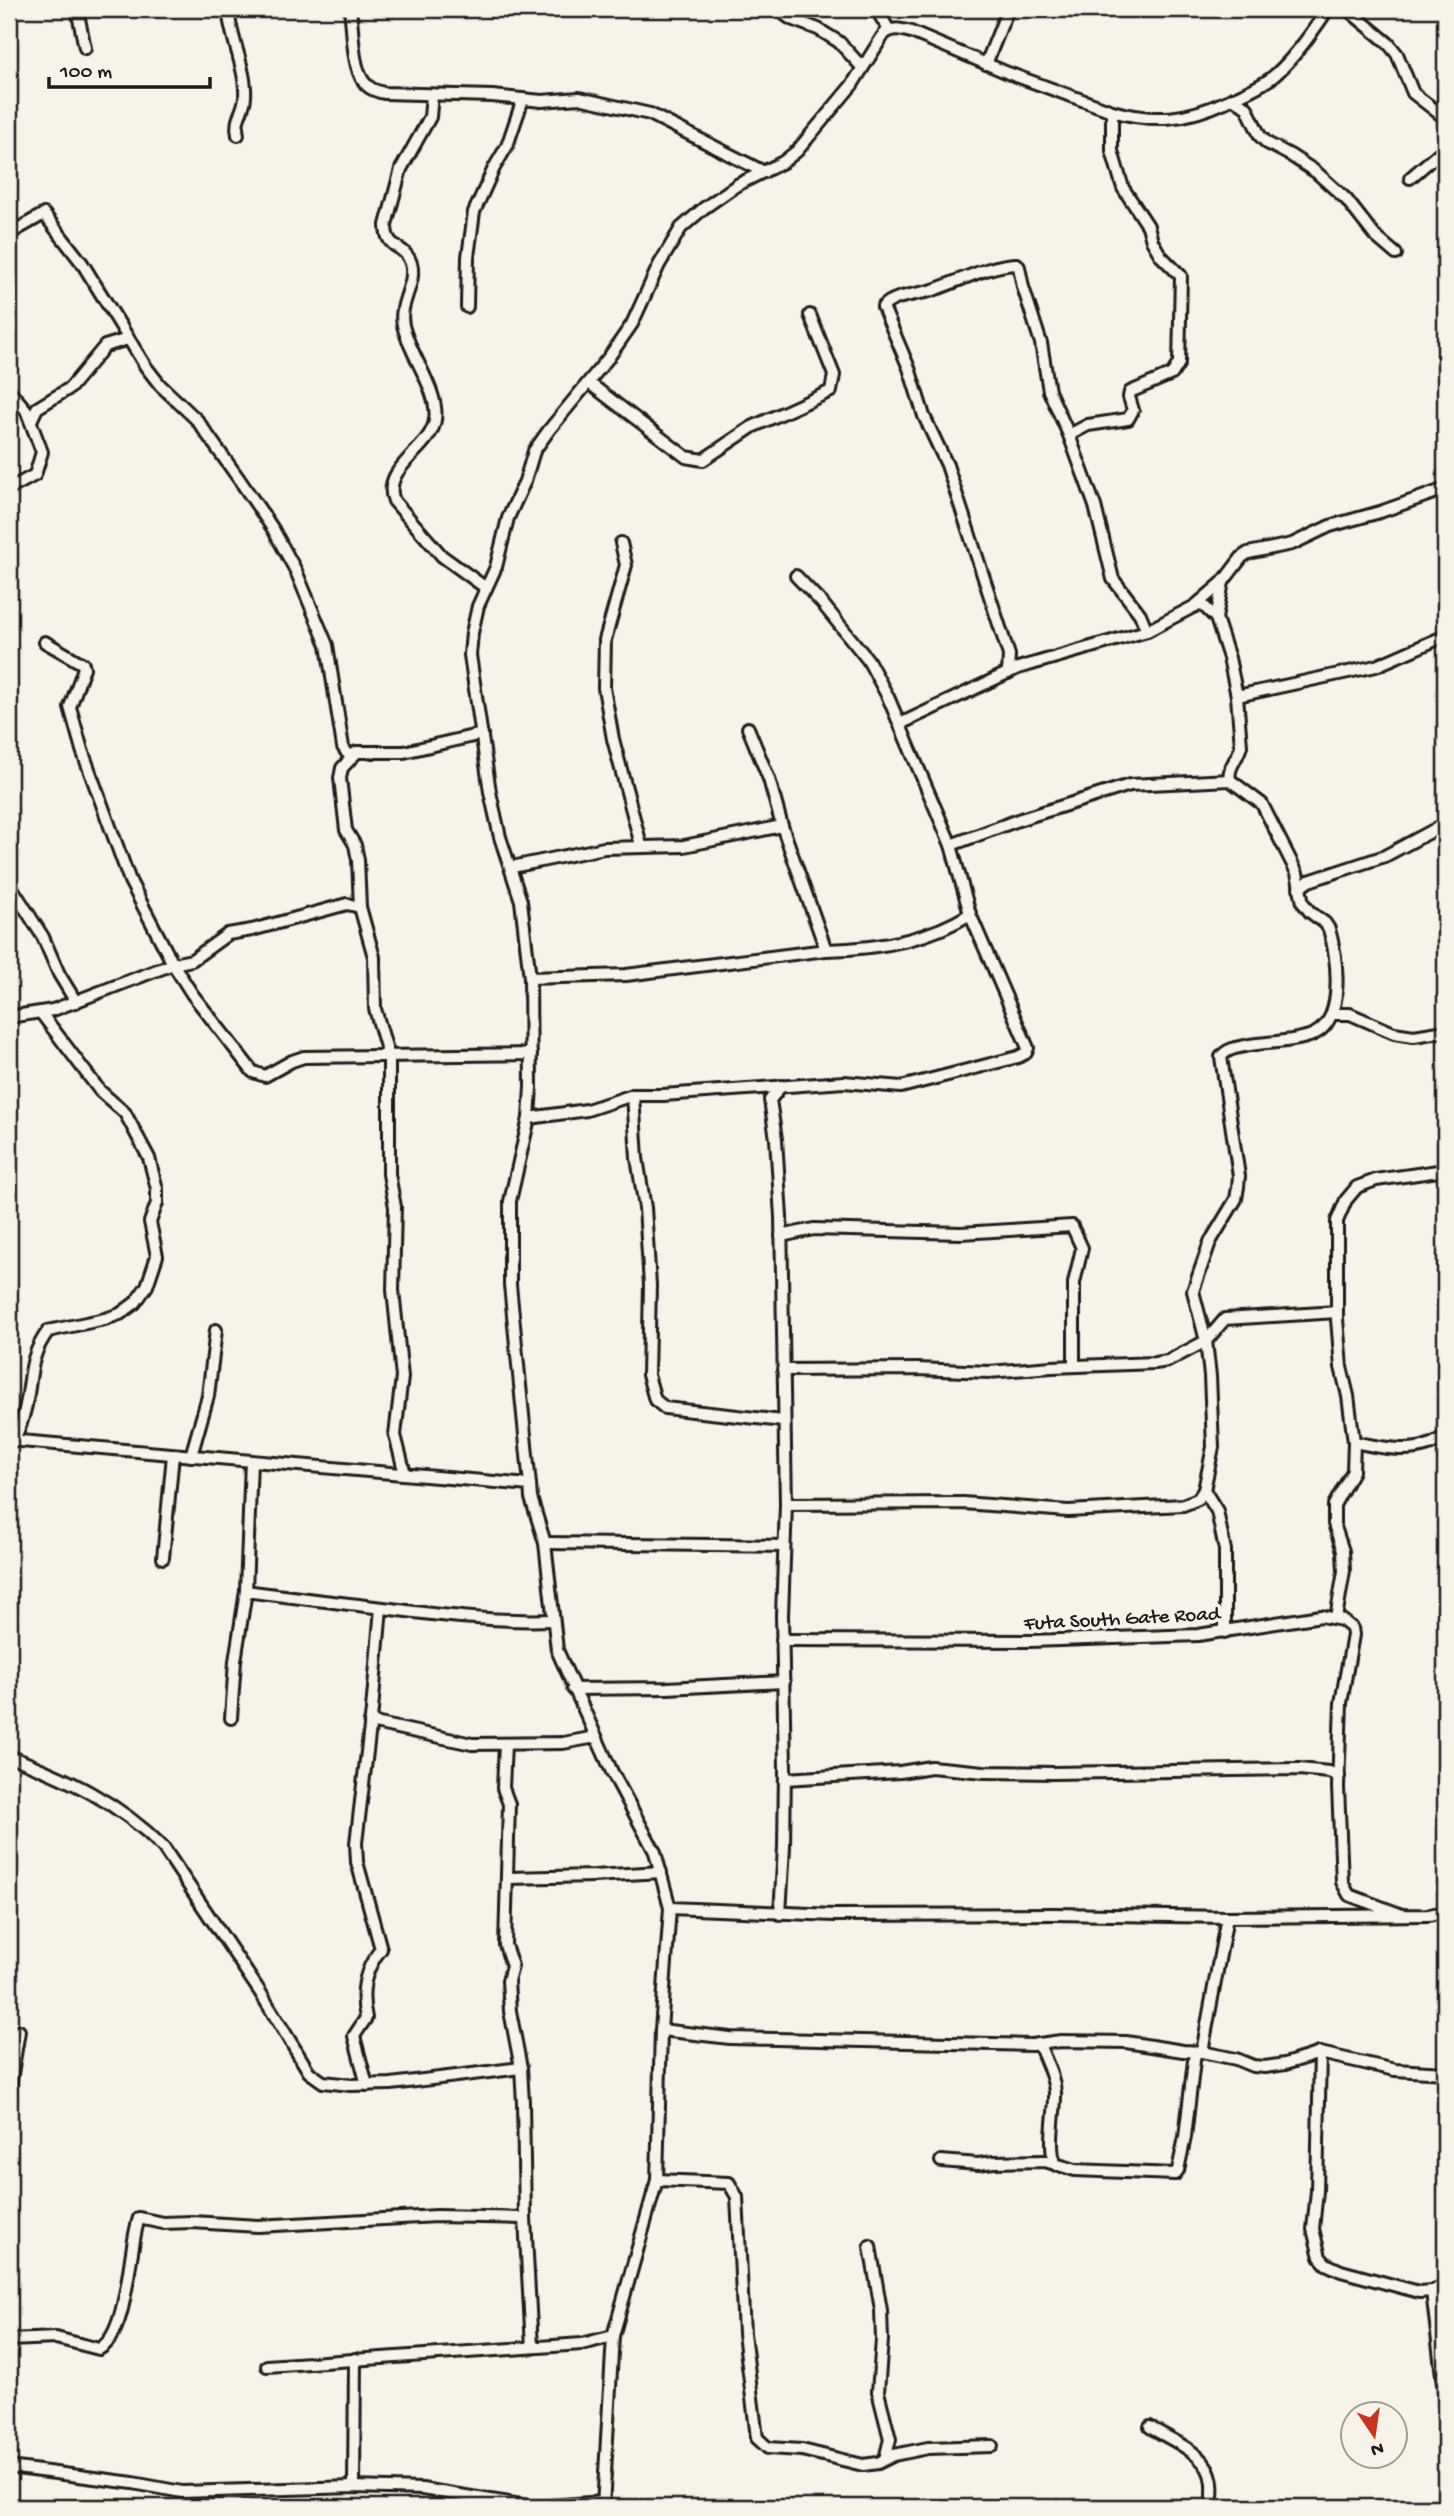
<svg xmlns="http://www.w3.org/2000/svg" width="1454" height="2516" viewBox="0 0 1454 2516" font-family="'Gochi Hand',sans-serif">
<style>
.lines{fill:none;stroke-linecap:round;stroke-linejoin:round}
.street-casing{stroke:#1c1c1c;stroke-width:16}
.street{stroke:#f7f3e8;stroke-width:10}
.labels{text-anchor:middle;stroke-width:7;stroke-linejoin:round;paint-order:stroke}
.street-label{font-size:21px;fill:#1c1c1c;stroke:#f7f3e8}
</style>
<rect width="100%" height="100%" fill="#f7f3e8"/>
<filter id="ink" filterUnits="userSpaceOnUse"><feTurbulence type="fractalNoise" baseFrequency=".0143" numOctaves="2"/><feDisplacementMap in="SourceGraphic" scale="14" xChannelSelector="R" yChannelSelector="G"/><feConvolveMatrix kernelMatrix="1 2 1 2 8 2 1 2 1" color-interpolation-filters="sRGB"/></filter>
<g filter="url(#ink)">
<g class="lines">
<defs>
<g id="street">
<path d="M77,9L85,48"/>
<path d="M228,9C230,37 247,71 245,97C244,112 234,119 238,135"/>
<path d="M350,9C353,28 352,67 364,82C369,89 376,91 384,93L492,96L542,101L579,98L650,114L764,172"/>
<path d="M777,9L791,19L818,29L839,42L862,67"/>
<path d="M876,9L889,30"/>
<path d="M1347,9L1388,43L1397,54L1413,93L1445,118"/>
<path d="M986,64L1008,9"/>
<path d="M432,95L430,117L401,169L386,225C386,251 404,243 411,263C417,284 398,303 403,325C409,354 440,392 435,420C431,450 380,468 394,501L442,556L486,588"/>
<path d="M1233,98L1247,108L1260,136L1267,143L1290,155L1316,172L1346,199L1375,236L1396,254"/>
<path d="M1410,178L1445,148"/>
<path d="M9,234L44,214L82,263L146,367L160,385L197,420L239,479L273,529L296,571L327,645L343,747L347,753L352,756L357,752H404L482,734"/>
<path d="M467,307L468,257L474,212L494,168L507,146L523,99"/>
<path d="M589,383L686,457L703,460L752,427L831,391L834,375L810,315"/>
<path d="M9,390L26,410L42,452L35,475L9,489"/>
<path d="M31,421L37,408L70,388L105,346L128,339"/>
<path d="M1069,435L1088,425L1128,419L1133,410L1129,397L1130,392L1172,374L1179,363L1181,276L1161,256L1152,241L1148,226L1123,188L1112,151V111"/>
<path d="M621,543L626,565L605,640L604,688L613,739L641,845"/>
<path d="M1195,606L1203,605L1216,618L1229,658L1237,696L1241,746C1238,759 1227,767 1230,780"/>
<path d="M1216,618L1223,582"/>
<path d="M45,642L83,664L84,668L70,707L82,750L130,881L173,964L192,994L253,1072L265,1076L292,1061L304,1057L531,1054"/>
<path d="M1008,673L1009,655L947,465L924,416L909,368L883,307C895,294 920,295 936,289C962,280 989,265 1017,264L1019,267L1023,287L1041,343L1049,391L1069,435L1095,506L1113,579L1140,614L1147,631"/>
<path d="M1237,696L1376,666L1445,636"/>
<path d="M900,724L1018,668L1147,631L1195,606L1223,582L1242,557L1248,553L1292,544L1330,526L1380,512L1445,489"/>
<path d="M748,728L769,779L782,826L826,950"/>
<path d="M357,752L342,768L340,778L346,830L355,845L358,860L360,907L374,957L375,1009L389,1057V1174L395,1207L393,1290L402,1377L395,1435L405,1474"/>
<path d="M512,867L604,848L684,846L782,826"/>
<path d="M9,883L43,937L59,974L76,1002"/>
<path d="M1299,888L1309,881L1385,856L1445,824"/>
<path d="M530,978L626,975L826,950C876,949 928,941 970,914"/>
<path d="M1333,1014H1350L1394,1033L1414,1036L1445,1031"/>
<path d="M9,1017L53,1010L173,964L192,960L228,934L252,930L347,904L360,907"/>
<path d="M633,1095L637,1158L645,1208L650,1285L648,1375L655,1400L665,1408L783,1421"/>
<path d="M529,1118L587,1110L633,1095H663L844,1082L901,1087L1018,1057L1026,1053L1028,1048L970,914L951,845L888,697L868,660L822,603L796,576"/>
<path d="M781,1236L814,1229L961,1233L1072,1226L1082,1248L1074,1283V1366"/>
<path d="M783,1370L917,1369L989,1372L1052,1367L1155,1363L1168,1361L1206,1341L1225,1319L1337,1312"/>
<path d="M9,1440L530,1485L531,1498L545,1543L557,1650L612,1772L655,1852L670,1908L661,2030L657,2180L613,2336L603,2507"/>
<path d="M14,1440C18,1431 22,1422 24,1413C33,1382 26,1361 48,1331L105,1319L120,1314L135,1303L147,1286L157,1256L150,1222L157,1203V1189L149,1158L125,1113L100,1091L41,1013"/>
<path d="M1354,1442C1383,1448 1422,1457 1445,1435"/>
<path d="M191,1456L208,1396L216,1330"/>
<path d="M530,1485L510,1285V1201L529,1118L531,1087L530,978L521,901L500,837L490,792L470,655L472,633L478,606L496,567L508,518L525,481L534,451L549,430L609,357L632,324L659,265L681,228L704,208L737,185L783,162L797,151L852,85L884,34C894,27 900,29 911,32L1008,73L1112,111C1155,123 1187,120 1227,101C1241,95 1257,88 1270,79C1290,64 1314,30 1328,9"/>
<path d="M1204,1490L1217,1511L1225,1550V1632"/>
<path d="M786,1504L963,1503L1068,1511L1183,1505L1198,1499L1204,1490L1213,1447L1210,1376L1206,1341L1193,1291L1210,1242L1236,1199L1238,1187L1239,1176L1221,1057C1227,1048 1240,1047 1250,1045C1268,1042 1298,1042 1314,1034C1346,1019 1337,956 1329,929L1325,923L1310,912L1303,903L1297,873L1262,804L1230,780L1130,785L1021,819L951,845"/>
<path d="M545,1543L784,1546"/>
<path d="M163,1558L173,1455"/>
<path d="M246,1591C295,1598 343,1603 391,1609C445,1616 499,1622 553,1620"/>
<path d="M1336,1618L1344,1571L1343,1551L1334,1524V1505L1353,1471L1354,1442L1348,1396L1341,1367L1337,1319V1221L1346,1200L1357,1187L1376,1180L1445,1170"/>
<path d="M782,1640L1031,1641L1198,1635L1321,1616L1342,1620L1352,1628L1353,1635L1341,1703L1338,1787L1342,1882L1349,1895L1402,1915"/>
<path d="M573,1689L667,1688L784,1682"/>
<path d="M231,1718L235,1661L246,1591L251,1461"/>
<path d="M370,1722L472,1744L563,1743L596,1737"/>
<path d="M505,1744L503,1788L509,1804L505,1945L512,1966L508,1981L510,2011L521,2068L523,2103L525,2218L532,2347"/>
<path d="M9,1756C68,1779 117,1801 163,1847L260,1992L309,2072L323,2082L351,2085L391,2084L521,2068"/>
<path d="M785,1779L900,1772L931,1767L984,1772L1053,1773L1299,1769L1329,1772L1339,1776"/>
<path d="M508,1878L594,1876L661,1872"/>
<path d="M670,1908L834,1915L1054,1914L1227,1917L1429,1915L1445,1912"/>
<path d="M780,1914L784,1847L785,1769L782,1615L786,1504L781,1217L776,1139L770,1100L781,1086"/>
<path d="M661,2030L730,2038L1032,2045L1061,2041L1126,2042L1183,2051L1202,2052L1236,2059L1253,2066L1265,2067L1285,2064L1320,2053L1395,2070L1445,2073"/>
<path d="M1039,2044C1045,2060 1054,2075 1055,2092C1056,2112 1047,2148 1056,2165"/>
<path d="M1202,2052L1227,1917"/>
<path d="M1320,2053L1317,2191L1313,2229L1320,2257L1326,2264L1341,2271L1419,2292L1432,2291L1445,2285"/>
<path d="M367,2085L354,2036L366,2018C360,1992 364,1970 381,1949L357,1862L356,1843L372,1710L381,1608"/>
<path d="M9,2092L19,2031"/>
<path d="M941,2161L978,2164L994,2162L1045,2161L1075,2170L1175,2174L1178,2170L1185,2137L1195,2052"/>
<path d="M657,2180L729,2183L737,2197L744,2333L757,2438L768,2448L802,2450L863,2465L878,2463L894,2455L928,2448L992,2446"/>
<path d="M870,2246L881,2310L882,2340L878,2392L890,2439L885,2459"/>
<path d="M1432,2291L1445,2401"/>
<path d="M9,2340L56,2338L99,2349C129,2334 128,2249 139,2218L163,2223L192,2222L258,2226L437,2216L525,2218"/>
<path d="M267,2366L582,2344L613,2336"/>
<path d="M1150,2427C1169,2439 1203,2452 1210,2474C1214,2485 1212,2496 1211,2507"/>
<path d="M9,2467L133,2483L182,2492L354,2487L422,2489L534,2507L603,2502"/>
<path d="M354,2487L355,2359"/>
</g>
</defs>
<!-- street casing -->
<use href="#street" class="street-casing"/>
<!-- street -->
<use href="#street" class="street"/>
</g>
</g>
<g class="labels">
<!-- street labels -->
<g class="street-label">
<text transform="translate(1122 1617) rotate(-3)" y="7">Futa South Gate Road</text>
</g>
</g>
<!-- margin -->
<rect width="1454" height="2516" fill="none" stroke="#f7f3e8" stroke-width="35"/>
<rect x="18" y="18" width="1419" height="2481" fill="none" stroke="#1c1c1c" stroke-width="2.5" filter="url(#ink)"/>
<!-- north arrow -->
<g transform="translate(1374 2435) rotate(167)"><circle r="33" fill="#f7f3e8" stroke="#9f9d96" stroke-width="2"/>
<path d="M0-5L12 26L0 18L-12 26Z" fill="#c8321e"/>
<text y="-10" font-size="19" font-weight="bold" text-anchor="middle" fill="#1c1c1c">N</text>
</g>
<!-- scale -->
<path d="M49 77v10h161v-10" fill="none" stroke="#1c1c1c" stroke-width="3.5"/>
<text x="60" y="77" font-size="21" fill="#1c1c1c" stroke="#f7f3e8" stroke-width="5" paint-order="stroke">100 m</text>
</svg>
